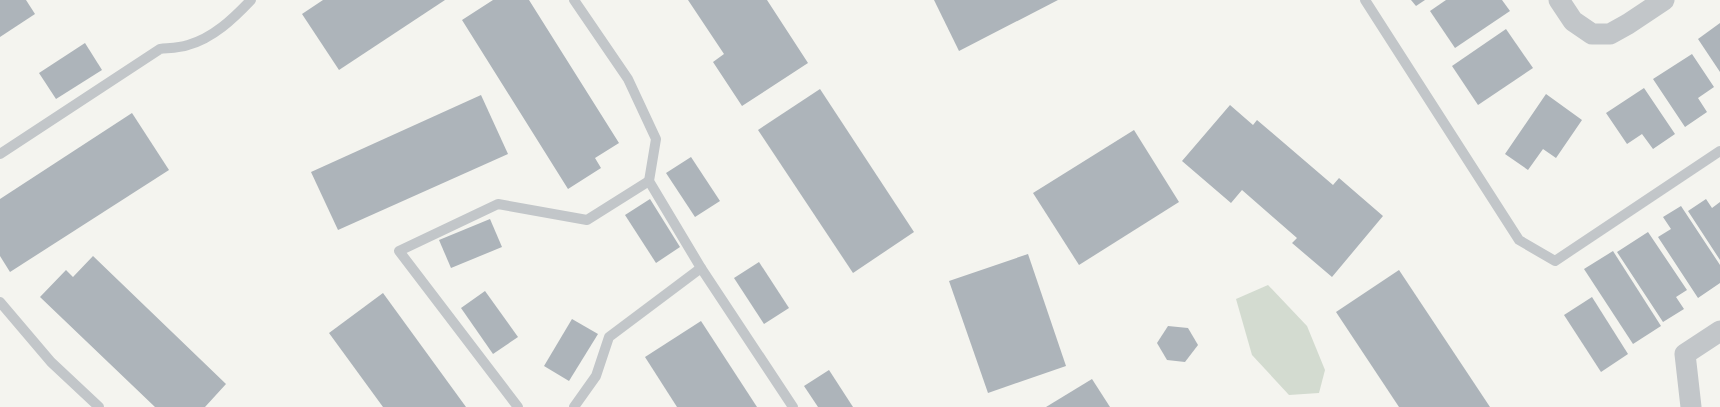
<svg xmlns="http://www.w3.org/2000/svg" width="1720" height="407" viewBox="0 0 1720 407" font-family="Arial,sans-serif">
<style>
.green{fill:#d3dbd0}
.building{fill:#adb4ba}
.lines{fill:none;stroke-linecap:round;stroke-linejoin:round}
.lane{stroke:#c2c6c9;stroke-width:10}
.street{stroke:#c2c6c9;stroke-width:21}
</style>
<rect width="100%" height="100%" fill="#f4f4ef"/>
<!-- green -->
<path class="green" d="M1268,285L1307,326L1325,370L1319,393L1289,395L1252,355L1236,299Z"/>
<!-- building -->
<g class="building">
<path d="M0,0H26L35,14L0,37Z"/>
<path d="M323,0H445L339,70L302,14Z"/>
<path d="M493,0H529L619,143L595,158L601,168L568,189L462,20Z"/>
<path d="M688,0H767L808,63L742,106L713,62L724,54Z"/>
<path d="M934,0H1058L959,51Z"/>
<path d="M1411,0H1425L1416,6Z"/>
<path d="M1446,0H1502L1510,11L1455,48L1430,11Z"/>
<path d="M1720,23V72L1698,39Z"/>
<path d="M1506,29L1533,68L1478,105L1452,66Z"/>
<path d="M85,43L102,70L56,99L39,73Z"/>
<path d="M1692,54L1714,87L1698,98L1707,112L1685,127L1653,79Z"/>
<path d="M1644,88L1675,134L1653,149L1642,134L1627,144L1606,113Z"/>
<path d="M820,89L914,232L853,273L758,130Z"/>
<path d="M1546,94L1582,120L1556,158L1543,149L1528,170L1505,154Z"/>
<path d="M481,95L508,154L338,230L311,172Z"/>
<path d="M1230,105L1253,125L1257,120L1333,185L1339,178L1383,216L1332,277L1292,243L1297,238L1242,190L1231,203L1182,161Z"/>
<path d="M132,113L169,170L10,272L0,256V199Z"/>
<path d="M1134,130L1179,202L1079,265L1033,193Z"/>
<path d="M691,157L720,201L695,217L666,173Z"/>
<path d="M650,199L680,247L656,263L625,215Z"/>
<path d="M1706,199L1712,208L1720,202V260L1688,211Z"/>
<path d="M1681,206L1720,265V283L1698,298L1658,237L1671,229L1663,217Z"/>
<path d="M490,219L502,247L451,268L439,240Z"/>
<path d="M1648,232L1687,290L1676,297L1684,309L1663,322L1617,252Z"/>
<path d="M1613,251L1661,326L1633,344L1584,269Z"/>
<path d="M1028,254L1066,366L988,393L949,281Z"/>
<path d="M93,256L226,384L205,407H155L40,297L66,270L73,277Z"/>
<path d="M759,262L789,308L764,324L734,278Z"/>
<path d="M1399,270L1490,407H1399L1336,312Z"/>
<path d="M485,291L518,337L493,354L461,308Z"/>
<path d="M383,293L466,407H383L329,333Z"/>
<path d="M1592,297L1628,354L1601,372L1564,315Z"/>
<path d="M572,319L598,334L569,381L544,366Z"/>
<path d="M701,321L757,407H677L645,357Z"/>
<path d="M1168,326L1188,328L1198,345L1185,362L1167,360L1157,343Z"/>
<path d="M829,370L853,407H818L804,386Z"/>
<path d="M1092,379L1110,407H1046Z"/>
</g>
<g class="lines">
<!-- lane -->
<g class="lane">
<path d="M574,0L628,79L656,139L649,181L701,268"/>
<path d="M1365,0L1519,240L1555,261L1720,151"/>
<path d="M0,154L160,49C169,48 179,48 188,45C213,38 233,19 251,0"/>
<path d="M0,302L51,362L99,407"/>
<path d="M518,407L399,251L498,204L587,220L649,181"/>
<path d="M574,407L596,376L609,337L701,268L793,407"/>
</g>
<!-- street -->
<g class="street">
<path d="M1559,0L1573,21L1592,34H1610L1628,24L1664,0"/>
<path d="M1691,407L1685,354L1720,331"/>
</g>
</g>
</svg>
